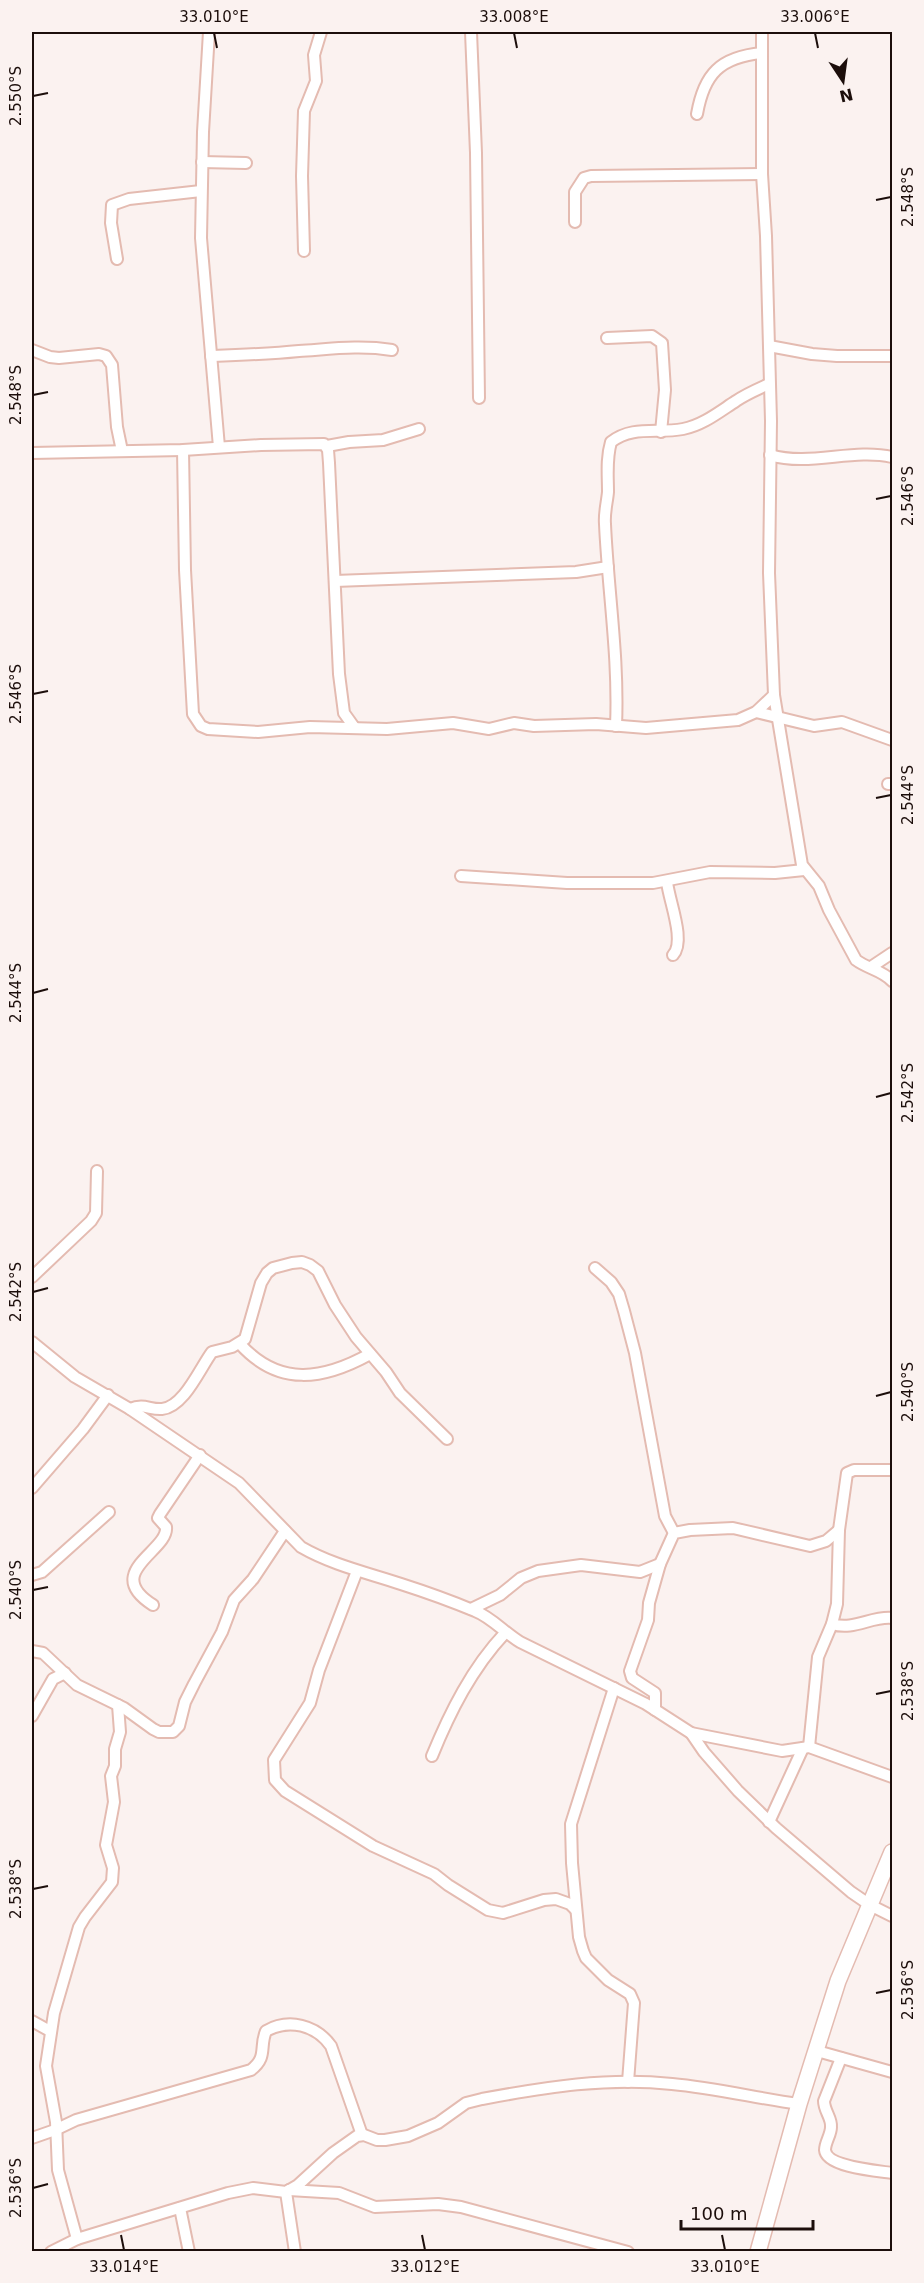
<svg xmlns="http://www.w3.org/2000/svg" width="924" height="2283" viewBox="0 0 924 2283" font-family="'DejaVu Sans',sans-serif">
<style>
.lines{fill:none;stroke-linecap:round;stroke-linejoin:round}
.minor-casing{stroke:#e4bbb1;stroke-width:14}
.secondary-casing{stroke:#e4bbb1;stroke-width:18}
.minor{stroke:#fff;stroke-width:10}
.secondary{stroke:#fff;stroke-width:15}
.ticks{fill:none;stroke:#1c0e0b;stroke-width:2}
.neatline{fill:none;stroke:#1c0e0b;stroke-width:2}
.ticks-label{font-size:15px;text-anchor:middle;fill:#1c0e0b}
</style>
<rect width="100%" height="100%" fill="#fbf2f0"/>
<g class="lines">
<defs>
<g id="minor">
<path d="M209,32L203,132L201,238L219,447"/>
<path d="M471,32L476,153L479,398"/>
<path d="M762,32V174L766,236L771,421L769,573L774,695L802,865L819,886L829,910L856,960C868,969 882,970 892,981"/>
<path d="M697,114C704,74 720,57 762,53"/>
<path d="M202,162L246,163"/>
<path d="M575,222V192L584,178L591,176L762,174"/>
<path d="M304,251L302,176L304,111L316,81L314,55L321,32"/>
<path d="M117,259L111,223L112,205L129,199L201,191"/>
<path d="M607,338L652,336L662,343L665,390L661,432"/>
<path d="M769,346L812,354L837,356H892"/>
<path d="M32,350L50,357L59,358L99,354L106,356L112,365L117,427L122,451"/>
<path d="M211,356C240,355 270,354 299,351C331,349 360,345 392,350"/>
<path d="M327,446L349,442L383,440L419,429"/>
<path d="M183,450L185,570L193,714L201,726L208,729L258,732L310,727L387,729L453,723L489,729L514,723L534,726L596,724L646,728L738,720L756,712L774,695"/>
<path d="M32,453L183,450L261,445L324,444L328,450L329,463L339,674L344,713L354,727"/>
<path d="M770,455C810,467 852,448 892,457"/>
<path d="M335,581L576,572L608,567"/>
<path d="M756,712L814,726L842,722L892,740"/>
<path d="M616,726C619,658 608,591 605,524C604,513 607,503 608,492C608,475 606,459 611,442C633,425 657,434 683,429C703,425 719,412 736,401C746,394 758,389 769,384"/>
<path d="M888,784H892"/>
<path d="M461,876L567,883H653L710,872L775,873L804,870"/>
<path d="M667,882C669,901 686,941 673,955"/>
<path d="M871,967L892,953"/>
<path d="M595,1268L611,1282L619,1294L624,1311L635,1353L665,1516L674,1533"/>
<path d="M32,1277L91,1221L96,1213L97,1171"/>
<path d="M32,1342L75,1377L130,1409L239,1483L301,1547C332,1565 368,1573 401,1584C426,1592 451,1601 475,1611C491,1617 505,1633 520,1642L646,1704L691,1733L704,1752L738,1791L776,1828L851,1892L870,1905L892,1916"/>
<path d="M240,1344C279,1387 323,1380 370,1354"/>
<path d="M130,1409C144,1403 150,1410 162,1409C184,1407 200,1368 212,1352L232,1347L245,1339L261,1283L267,1273L273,1268L292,1263L302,1262L310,1265L318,1271L335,1305L356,1337L386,1372L400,1393L447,1439"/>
<path d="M32,1488L83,1429L108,1395"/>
<path d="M357,1571L319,1670L310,1703L274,1760L275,1780L285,1791L373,1846L434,1874L448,1885L488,1910L503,1913L544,1900L556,1899L570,1904L576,1910"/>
<path d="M32,1575L42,1572L109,1512"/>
<path d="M153,1605C101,1572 169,1551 166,1527L158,1518L160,1514L200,1455"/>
<path d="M471,1609L500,1595L521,1578L538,1571L581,1565L640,1572L660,1564"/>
<path d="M832,1624C854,1631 871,1616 892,1618"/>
<path d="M32,1651L43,1653L77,1685L124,1708L153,1729L159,1732H173L179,1726L185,1702L194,1684L222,1632L234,1600L253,1579L285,1531"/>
<path d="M614,1688L571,1824L572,1863L579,1937L583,1951L586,1958L608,1980L630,1994L634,2003L628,2082"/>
<path d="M655,1710V1693L632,1678L630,1671L648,1620L649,1603L660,1564L674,1533L690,1530L733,1528L810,1546L826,1541L839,1530"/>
<path d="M32,1716L53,1679L65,1673"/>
<path d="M691,1733L782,1751L809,1747L892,1777"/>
<path d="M809,1747L818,1657L832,1624L837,1604L839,1530L847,1473L854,1470H892"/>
<path d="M432,1756C450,1712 472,1668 505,1633"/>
<path d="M769,1822L803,1748"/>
<path d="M32,2021L50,2031"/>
<path d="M817,2051L892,2072"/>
<path d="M841,2058L824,2101C824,2111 832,2118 831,2127C831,2135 825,2142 825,2150C826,2167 879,2171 892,2173"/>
<path d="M32,2138L55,2130L76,2120L251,2070C268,2057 259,2047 266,2031C289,2018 316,2025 331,2046L362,2135"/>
<path d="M289,2190L339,2193L375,2207L438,2204L461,2207L628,2252"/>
<path d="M286,2192L295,2252"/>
<path d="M180,2208L189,2252"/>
<path d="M77,2239L58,2170L56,2122L46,2066L54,2013L79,1927L85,1917L112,1882L113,1868L106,1845L114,1802L111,1776L115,1766V1749L120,1732L118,1705"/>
<path d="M51,2252L77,2239L228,2193L253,2188L286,2192L298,2185L333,2153L357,2136L364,2135L377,2140H385L408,2136L438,2123L466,2103L482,2099C546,2087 608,2077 672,2084C715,2088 756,2098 799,2104"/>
</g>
<path id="secondary" d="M758,2252L799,2104L838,1981L892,1852"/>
</defs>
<!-- minor casing -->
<use href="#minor" class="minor-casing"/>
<!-- secondary casing -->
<use href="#secondary" class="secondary-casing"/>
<!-- minor -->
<use href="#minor" class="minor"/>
<!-- secondary -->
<use href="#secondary" class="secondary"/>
</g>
<!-- ticks -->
<path class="ticks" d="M214,33L217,48M514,33L517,48M815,33L818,48M33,96L48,93M876,200L891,197M33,395L48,392M876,499L891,496M33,694L48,691M876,798L891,795M33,993L48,989M876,1097L891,1093M33,1292L48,1288M876,1396L891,1392M33,1590L48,1587M876,1694L891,1691M33,1889L48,1886M876,1993L891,1990M33,2188L48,2184M121,2235L124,2250M422,2235L425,2250M722,2235L725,2250"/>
<!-- border -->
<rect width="924" height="2283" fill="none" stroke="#fbf2f0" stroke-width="66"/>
<!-- north arrow -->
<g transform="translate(843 81) rotate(167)" stroke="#fbf2f0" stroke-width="4.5" paint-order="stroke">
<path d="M0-4.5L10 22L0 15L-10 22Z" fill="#1c0e0b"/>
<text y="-9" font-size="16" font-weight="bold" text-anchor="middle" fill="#1c0e0b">N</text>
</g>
<!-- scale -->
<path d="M681 2220v9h132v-9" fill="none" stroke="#1c0e0b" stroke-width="3"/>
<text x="690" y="2220" font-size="18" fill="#1c0e0b" stroke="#fbf2f0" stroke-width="4.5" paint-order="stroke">100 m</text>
<rect x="33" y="33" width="858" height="2217" class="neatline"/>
<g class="ticks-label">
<text x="214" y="22">33.010°E</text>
<text x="514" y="22">33.008°E</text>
<text x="815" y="22">33.006°E</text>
<text transform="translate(16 96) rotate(-90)" y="5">2.550°S</text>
<text transform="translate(908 197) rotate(-90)" y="5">2.548°S</text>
<text transform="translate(16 395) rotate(-90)" y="5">2.548°S</text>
<text transform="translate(908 496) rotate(-90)" y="5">2.546°S</text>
<text transform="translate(16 694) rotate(-90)" y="5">2.546°S</text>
<text transform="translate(908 795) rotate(-90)" y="5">2.544°S</text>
<text transform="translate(16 993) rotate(-90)" y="5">2.544°S</text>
<text transform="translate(908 1093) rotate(-90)" y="5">2.542°S</text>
<text transform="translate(16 1292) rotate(-90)" y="5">2.542°S</text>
<text transform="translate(908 1392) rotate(-90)" y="5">2.540°S</text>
<text transform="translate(16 1590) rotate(-90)" y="5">2.540°S</text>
<text transform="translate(908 1691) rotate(-90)" y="5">2.538°S</text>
<text transform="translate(16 1889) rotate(-90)" y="5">2.538°S</text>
<text transform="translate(908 1990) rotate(-90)" y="5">2.536°S</text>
<text transform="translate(16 2188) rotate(-90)" y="5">2.536°S</text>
<text x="124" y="2272">33.014°E</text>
<text x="425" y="2272">33.012°E</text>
<text x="725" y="2272">33.010°E</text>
</g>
</svg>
